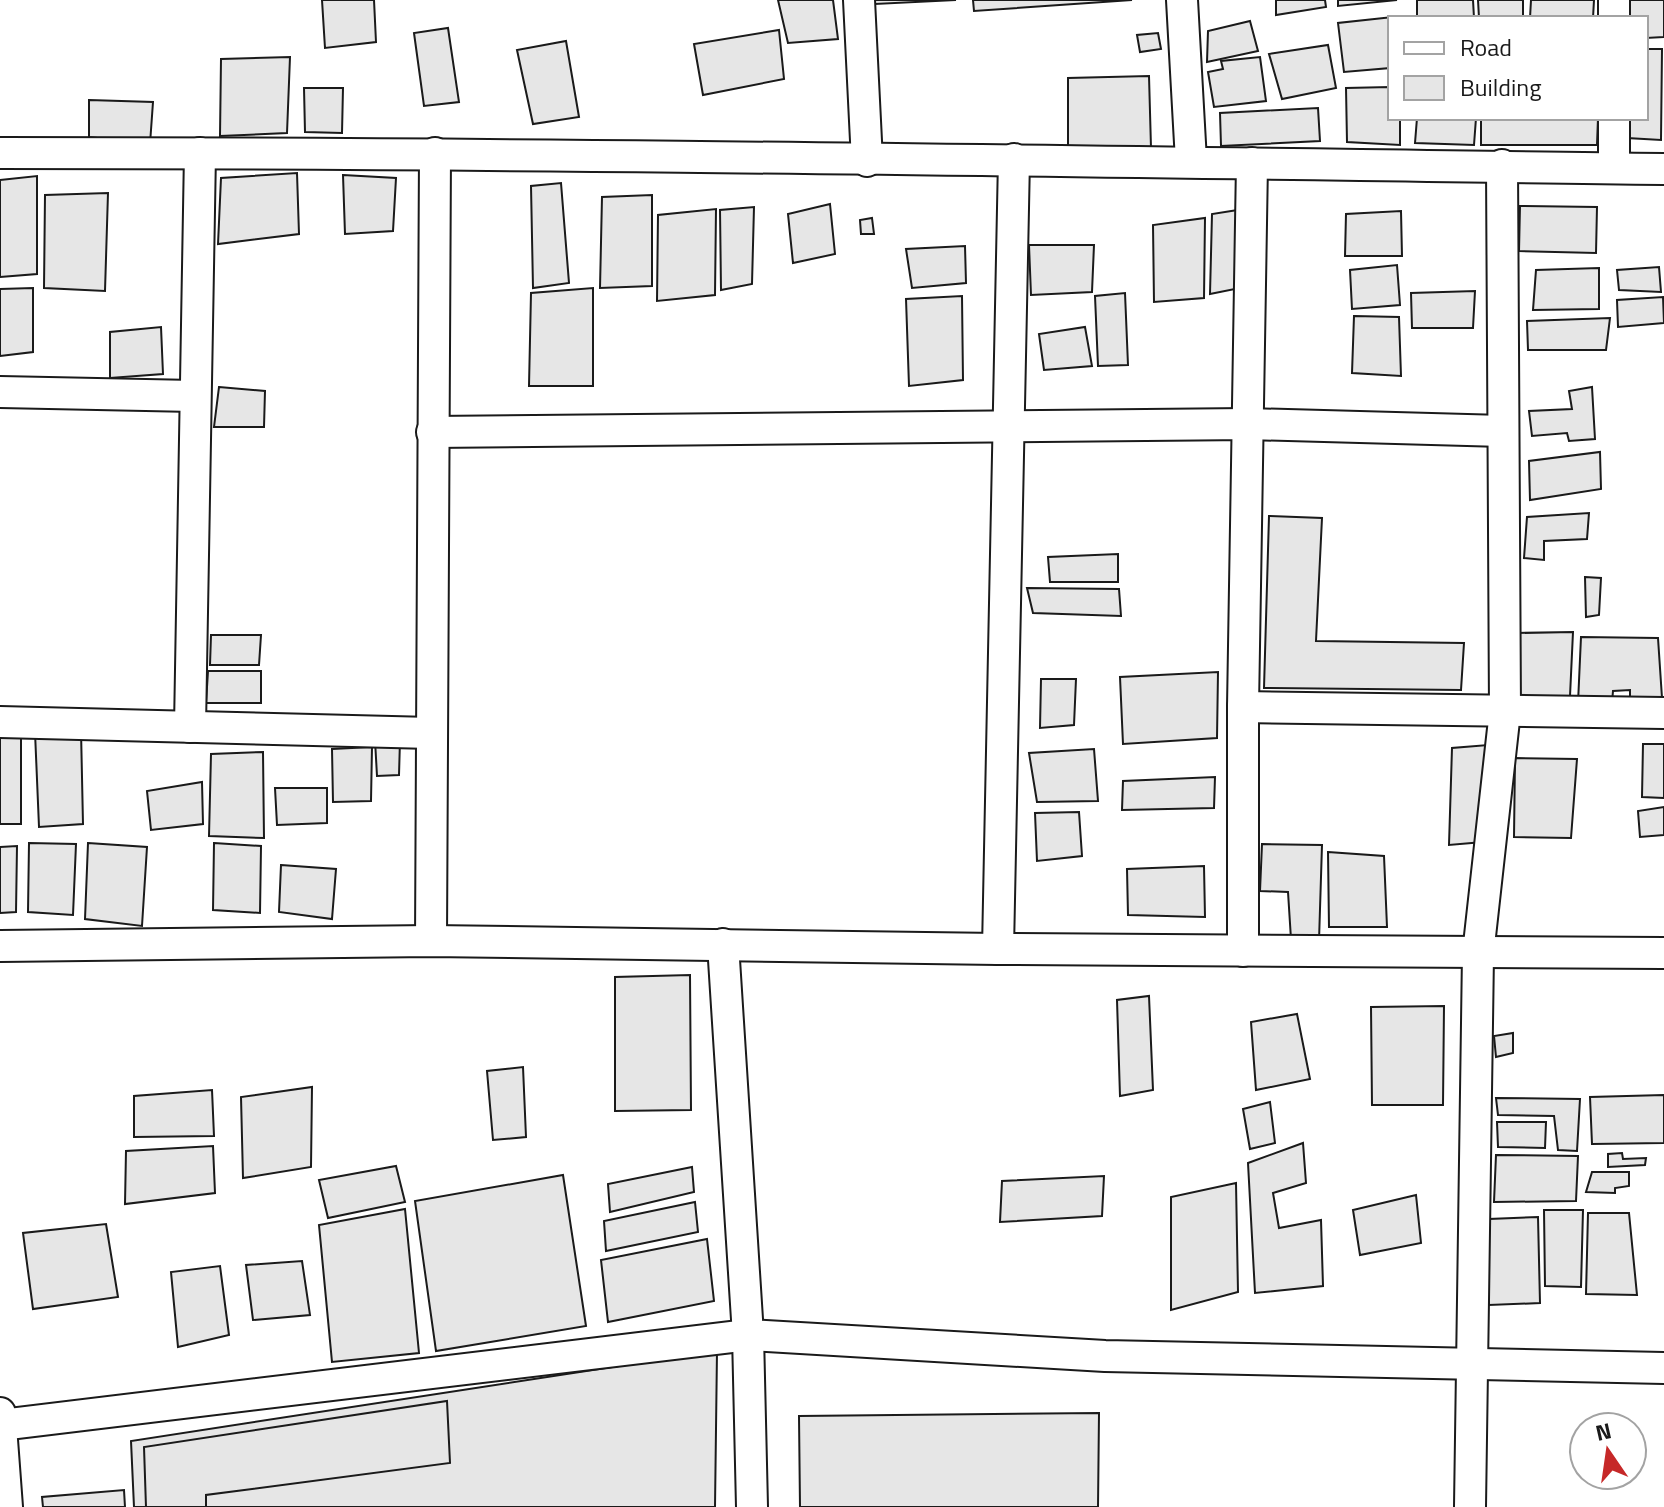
<svg xmlns="http://www.w3.org/2000/svg" width="1664" height="1507" viewBox="0 0 1664 1507" font-family="'Titillium Web',sans-serif">
<style>
.building{fill:#e6e6e6;stroke:#1a1a1a;stroke-width:2}
.lines{fill:none;stroke-linecap:round;stroke-linejoin:round}
.minor-casing{stroke:#1a1a1a;stroke-width:34}
.minor{stroke:#fff;stroke-width:30}
</style>
<rect width="100%" height="100%" fill="#fff"/>
<!-- building -->
<g class="building">
<path d="M322,0H374L376,42L325,48Z"/>
<path d="M778,0H833L838,39L788,43Z"/>
<path d="M875,0H956L875,4Z"/>
<path d="M973,0H1132L974,11Z"/>
<path d="M1276,0H1325L1326,7L1276,15Z"/>
<path d="M1338,0H1397L1338,6Z"/>
<path d="M1417,0H1473L1474,18H1417Z"/>
<path d="M1478,0H1523V18H1479Z"/>
<path d="M1531,0H1594L1593,18H1530Z"/>
<path d="M1629,0H1664V37L1646,38V18H1630Z"/>
<path d="M1402,16L1403,18H1390V68L1344,72L1338,23Z"/>
<path d="M1250,21L1258,51L1207,62L1208,31Z"/>
<path d="M448,28L459,102L424,106L414,33Z"/>
<path d="M779,30L784,79L703,95L694,44Z"/>
<path d="M1158,33L1161,49L1140,52L1137,35Z"/>
<path d="M566,41L579,117L533,124L517,50Z"/>
<path d="M1328,45L1336,88L1282,99L1269,54Z"/>
<path d="M1646,49H1662L1661,140L1627,138V118H1646Z"/>
<path d="M290,57L287,133L220,136L221,59Z"/>
<path d="M1260,57L1266,101L1214,107L1208,72L1223,69L1221,61Z"/>
<path d="M1149,76L1151,148H1068V78Z"/>
<path d="M1390,87V118H1400V145L1347,142L1346,88Z"/>
<path d="M304,88H343L342,133L305,132Z"/>
<path d="M89,100L153,102L150,144L89,137Z"/>
<path d="M1318,108L1320,141L1221,146L1220,113Z"/>
<path d="M1417,118H1476L1474,145L1415,143Z"/>
<path d="M1481,118H1598L1597,145H1481Z"/>
<path d="M297,173L299,234L218,244L221,178Z"/>
<path d="M343,175L396,178L393,231L345,234Z"/>
<path d="M37,176V274L0,277V180Z"/>
<path d="M561,183L569,283L533,288L531,186Z"/>
<path d="M108,193L105,291L44,288L45,195Z"/>
<path d="M652,195V286L600,288L602,197Z"/>
<path d="M830,204L835,254L793,263L788,214Z"/>
<path d="M1520,206L1597,207L1596,253L1519,251Z"/>
<path d="M754,207L752,284L721,290L720,210Z"/>
<path d="M716,209L715,295L657,301L658,215Z"/>
<path d="M1244,209L1240,288L1210,294L1212,214Z"/>
<path d="M1401,211L1402,256H1345L1346,214Z"/>
<path d="M872,218L874,234H861L860,220Z"/>
<path d="M1205,218L1204,298L1154,302L1153,225Z"/>
<path d="M1029,245H1094L1092,292L1031,295Z"/>
<path d="M965,246L966,283L912,288L906,249Z"/>
<path d="M1397,265L1400,305L1352,309L1350,270Z"/>
<path d="M1659,267L1661,292L1619,290L1617,270Z"/>
<path d="M1599,268V309L1533,310L1536,270Z"/>
<path d="M33,288V352L0,356V289Z"/>
<path d="M593,288V386H529L531,293Z"/>
<path d="M1475,291L1473,328H1412L1411,293Z"/>
<path d="M1125,293L1128,365L1098,366L1095,296Z"/>
<path d="M962,296L963,380L909,386L906,299Z"/>
<path d="M1663,297L1664,323L1618,327L1617,300Z"/>
<path d="M1354,316L1399,317L1401,376L1352,373Z"/>
<path d="M1610,318L1606,350H1528L1527,321Z"/>
<path d="M161,327L163,374L110,378V332Z"/>
<path d="M1085,327L1092,366L1044,370L1039,334Z"/>
<path d="M219,387L265,391L264,427H214Z"/>
<path d="M1592,387L1595,439L1569,441L1567,433L1532,436L1529,411L1572,409L1569,391Z"/>
<path d="M1600,452L1601,489L1530,500L1529,461Z"/>
<path d="M1589,513L1587,539L1544,541V560L1524,558L1527,517Z"/>
<path d="M1269,516L1322,518L1316,641L1464,643L1461,690L1264,688Z"/>
<path d="M1118,554V582H1050L1048,557Z"/>
<path d="M1585,577L1601,578L1599,615L1586,617Z"/>
<path d="M1027,588L1119,589L1121,616L1033,613Z"/>
<path d="M1573,632L1570,696H1518L1517,633Z"/>
<path d="M211,635H261L259,665H210Z"/>
<path d="M1581,637L1658,638L1662,698H1630V690L1613,691L1612,703H1578Z"/>
<path d="M208,671H261V703H206Z"/>
<path d="M1218,672L1217,738L1123,744L1120,677Z"/>
<path d="M1041,679H1076L1074,725L1040,728Z"/>
<path d="M81,730L83,824L39,827L35,732Z"/>
<path d="M21,733V824H0V734Z"/>
<path d="M375,740H400L399,775L377,776Z"/>
<path d="M1643,744H1664V798L1642,797Z"/>
<path d="M1488,745L1483,842L1449,845L1452,748Z"/>
<path d="M372,747L371,801L333,802L332,749Z"/>
<path d="M1094,749L1098,801L1037,802L1029,753Z"/>
<path d="M263,752L264,838L209,836L211,754Z"/>
<path d="M1515,758L1577,759L1571,838L1514,837Z"/>
<path d="M1215,777L1214,808L1122,810L1123,781Z"/>
<path d="M202,782L203,824L151,830L147,791Z"/>
<path d="M275,788H327V823L277,825Z"/>
<path d="M1664,807V835L1640,837L1638,811Z"/>
<path d="M1079,812L1082,856L1037,861L1035,813Z"/>
<path d="M29,843L76,844L73,915L28,912Z"/>
<path d="M88,843L147,847L142,926L85,919Z"/>
<path d="M214,843L261,846L260,913L213,910Z"/>
<path d="M1262,844L1322,845L1319,941L1291,939L1288,892L1260,891Z"/>
<path d="M17,846L16,912L0,913V847Z"/>
<path d="M1328,852L1384,856L1387,927H1329Z"/>
<path d="M281,865L336,869L332,919L279,912Z"/>
<path d="M1204,866L1205,917L1128,915L1127,869Z"/>
<path d="M690,975L691,1110L615,1111V977Z"/>
<path d="M1149,996L1153,1090L1120,1096L1117,1000Z"/>
<path d="M1444,1006L1443,1105H1372L1371,1007Z"/>
<path d="M1297,1014L1310,1079L1256,1090L1251,1022Z"/>
<path d="M1513,1033V1053L1496,1057L1494,1036Z"/>
<path d="M523,1067L526,1137L493,1140L487,1071Z"/>
<path d="M312,1087L311,1167L243,1178L241,1097Z"/>
<path d="M212,1090L214,1136L134,1137V1096Z"/>
<path d="M1664,1095V1143L1592,1144L1590,1097Z"/>
<path d="M1496,1098L1580,1099L1577,1151L1558,1150L1554,1116L1498,1115Z"/>
<path d="M1270,1102L1275,1143L1250,1149L1243,1109Z"/>
<path d="M1497,1122H1546L1545,1148L1498,1147Z"/>
<path d="M1303,1143L1306,1183L1273,1193L1279,1228L1321,1220L1323,1286L1255,1293L1248,1163Z"/>
<path d="M213,1146L215,1193L125,1204L126,1151Z"/>
<path d="M1622,1153L1623,1159L1646,1158L1645,1165L1608,1167V1154Z"/>
<path d="M1496,1155L1578,1156L1576,1201L1494,1202Z"/>
<path d="M396,1166L405,1202L328,1218L319,1180Z"/>
<path d="M692,1167L694,1192L610,1212L608,1184Z"/>
<path d="M1592,1172H1629V1186L1615,1188V1193L1586,1192Z"/>
<path d="M563,1175L586,1326L436,1351L415,1201Z"/>
<path d="M1104,1176L1102,1216L1000,1222L1002,1181Z"/>
<path d="M1236,1183L1238,1292L1171,1310V1197Z"/>
<path d="M1416,1195L1421,1243L1360,1255L1353,1210Z"/>
<path d="M695,1202L698,1232L606,1251L604,1221Z"/>
<path d="M405,1209L419,1353L332,1362L319,1225Z"/>
<path d="M1544,1210H1583L1581,1287L1545,1286Z"/>
<path d="M1588,1213H1629L1637,1295L1586,1294Z"/>
<path d="M1538,1217L1540,1303L1489,1305V1219Z"/>
<path d="M106,1224L118,1297L33,1309L23,1233Z"/>
<path d="M707,1239L714,1301L608,1322L601,1260Z"/>
<path d="M302,1261L310,1315L253,1320L246,1265Z"/>
<path d="M220,1266L229,1335L178,1347L171,1272Z"/>
<path d="M717,1351L715,1507H134L131,1441Z"/>
<path d="M447,1401L450,1463L206,1495V1507H146L144,1447Z"/>
<path d="M1099,1413L1098,1507H800L799,1416Z"/>
<path d="M124,1490L125,1507H43L42,1497Z"/>
</g>
<g class="lines">
<defs>
<g id="minor">
<path d="M859,0L867,161"/>
<path d="M1182,0L1191,161"/>
<path d="M1614,0V18"/>
<path d="M1614,118V168"/>
<path d="M0,153C555,153 1109,162 1664,169"/>
<path d="M0,392L194,396"/>
<path d="M432,432L1248,424L1503,431"/>
<path d="M1243,707L1664,713"/>
<path d="M0,722L431,733"/>
<path d="M190,727L200,153"/>
<path d="M431,941L435,153"/>
<path d="M723,944L748,1335L752,1507"/>
<path d="M0,946L431,941L998,949L1664,953"/>
<path d="M998,949L1014,159"/>
<path d="M1243,951V707L1252,163"/>
<path d="M0,1413L7,1507"/>
<path d="M0,1425L748,1335L1105,1356L1664,1368"/>
<path d="M1470,1507L1478,954L1505,711L1502,165"/>
</g>
</defs>
<!-- minor casing -->
<use href="#minor" class="minor-casing"/>
<!-- minor -->
<use href="#minor" class="minor"/>
</g>
<!-- legend -->
<rect x="1388" y="16" width="260" height="104" fill="#ffffff" stroke="#a3a3a3" stroke-width="2"/>
<rect x="1404" y="42" width="40" height="12" fill="#ffffff" stroke="#a3a3a3" stroke-width="2"/>
<text x="1460" y="56" font-size="24" fill="#1a1a1a">Road</text>
<rect x="1404" y="76" width="40" height="24" fill="#e6e6e6" stroke="#a3a3a3" stroke-width="2"/>
<text x="1460" y="96" font-size="24" fill="#1a1a1a">Building</text>
<!-- north arrow -->
<g transform="translate(1608 1451) rotate(347)"><circle r="38" fill="#ffffff" stroke="#a3a3a3" stroke-width="2"/>
<path d="M0-6L14 30L0 20L-14 30Z" fill="#c62828"/>
<text y="-12" font-size="22" font-weight="bold" text-anchor="middle" fill="#1a1a1a">N</text>
</g>
</svg>
